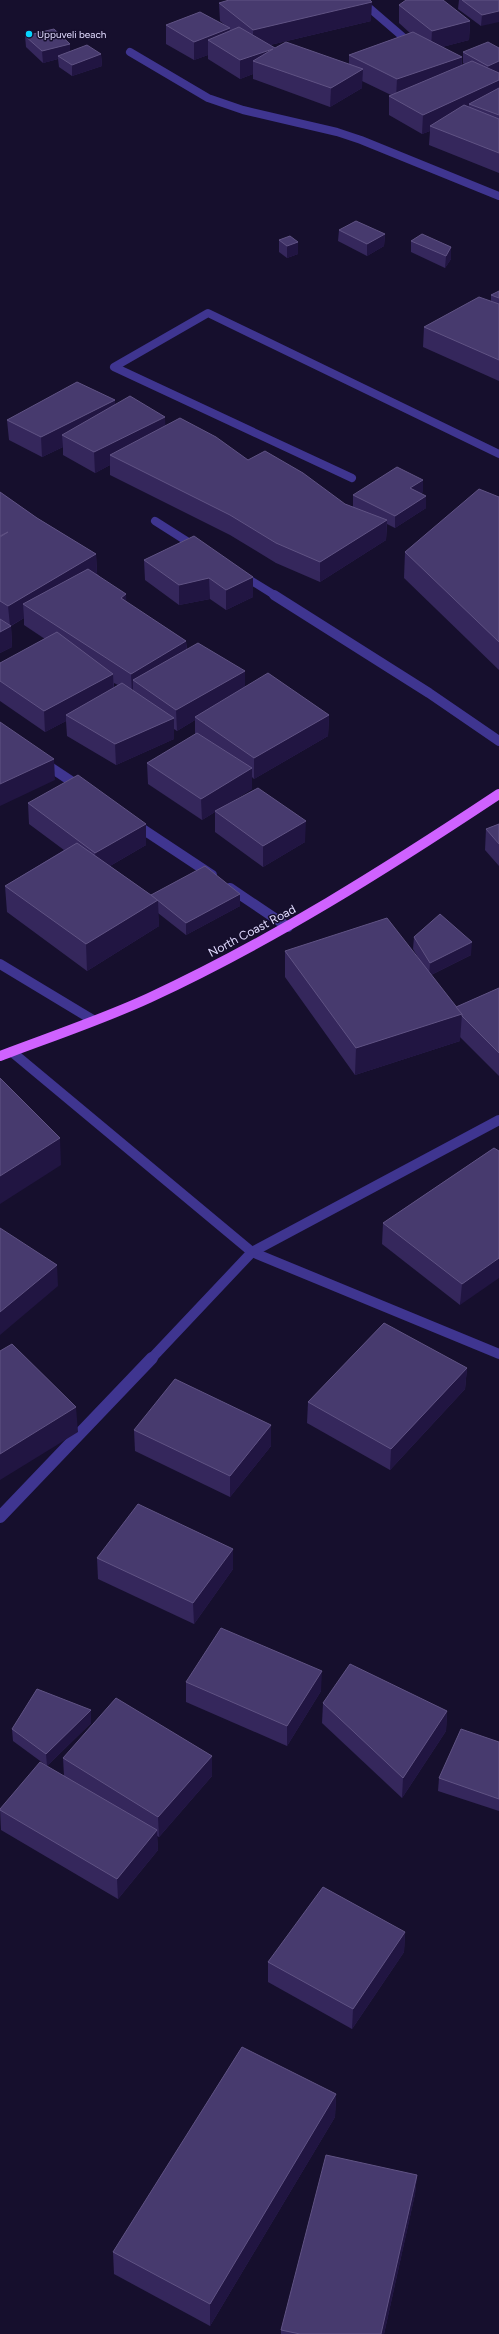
<svg xmlns="http://www.w3.org/2000/svg" width="499" height="2334" viewBox="0 0 499 2334" font-family="Figtree,sans-serif">
<style>
.lines{fill:none;stroke-linecap:round;stroke-linejoin:round}
.minor-far2{stroke:#3f3590;stroke-width:8}
.minor-far1{stroke:#3f3590;stroke-width:10}
.minor{stroke:#3f3590;stroke-width:12}
.major{stroke:#cf62ff;stroke-width:10}
.wall{fill:#35275c;fill-rule:evenodd}
.shaded-wall{fill:#211542}
.building{fill:#473a6e;stroke:#605384}
.poi-dot{fill:#07d5ff;stroke:#160f2d;stroke-width:1.5}
.labels{text-anchor:middle;stroke-width:3;stroke-linejoin:round;paint-order:stroke}
.far-poi-label{font-size:10px;fill:#e1dbff;stroke:#160f2d;text-anchor:start}
.street-label{font-size:12px;fill:#e1dbff;stroke:#160f2d}
</style>
<rect width="100%" height="100%" fill="#160f2d"/>
<g class="lines">
<!-- minor-far2 -->
<g class="minor-far2">
<path d="M360,0L403,37L413,42"/>
<path d="M130,52L208,98L243,110L337,132L361,140L499,196"/>
<path d="M352,478L114,367L208,313L499,454"/>
<path d="M155,521L196,547"/>
<path d="M242,575L276,596"/>
</g>
<!-- minor-far1 -->
<g class="minor-far1">
<path d="M274,595L429,693L499,741"/>
<path d="M44,763L80,787"/>
<path d="M135,824L212,875"/>
<path d="M230,888L288,927"/>
<path d="M0,964L93,1020"/>
<path d="M12,1052L252,1252L499,1354"/>
<path d="M151,1359L252,1252L499,1120"/>
</g>
<!-- minor -->
<path class="minor" d="M0,1517L152,1358"/>
<!-- major -->
<path class="major" d="M0,1056C50,1037 101,1020 149,998C272,941 386,869 499,794"/>
</g>
<!-- wall -->
<g class="wall">
<path d="M459,0H499L481,26L458,9Z"/>
<path d="M219,3L371,21L270,45L275,48L349,64V55L410,33L399,23V5L470,21L469,40L442,47L462,57V65L464,64L463,63V52L499,48V72L498,73H499V173L429,145L430,131L422,134L389,115V96L391,95L362,81V88L330,107L253,79V74L240,79L208,59V55L194,60L166,44V25L226,26L220,21Z"/>
<path d="M25,36L70,44V51L101,54L102,66L72,76L59,67L58,59L43,63L26,47Z"/>
<path d="M339,230L385,234L384,246L367,256L338,241Z"/>
<path d="M279,240L298,242V254L287,258L279,252Z"/>
<path d="M411,241L451,247V259L445,268L411,252Z"/>
<path d="M499,291V381L423,347L424,327L491,301V295Z"/>
<path d="M115,400V404L165,426L248,460L345,504L353,507V495L423,492L421,493L426,508L395,528L387,524L386,540L320,582L276,563L230,535L110,475V465L95,473L63,455V447L42,457L9,440L7,420Z"/>
<path d="M0,492L37,518L96,554L97,574L126,602L186,641L187,650L245,687L329,715L328,736L254,779L252,777V789L216,811L305,842L263,867L215,832V812L202,820L148,784L147,763L195,735V720L177,731L174,729V739L116,765L67,736L66,721L45,732L0,701V663L45,639L24,625V618L11,626L12,647L0,653ZM114,683L118,685L114,688Z"/>
<path d="M499,497V670L404,578L405,552Z"/>
<path d="M194,536L253,597L226,610L210,599L179,605L145,580L144,560Z"/>
<path d="M28,803L146,824V845L110,866L151,895L240,894V906L186,935L158,913L159,926L87,971L7,912L5,886L64,850L29,824Z"/>
<path d="M499,824V866L485,850L486,829Z"/>
<path d="M414,937L471,955L431,975L456,1007L499,988V1076L460,1037V1041L355,1075L285,977V951L419,959L413,949Z"/>
<path d="M494,1148L460,1305L382,1244L383,1223Z"/>
<path d="M467,1368L465,1389L390,1470L307,1423L308,1402Z"/>
<path d="M271,1425V1446L230,1497L135,1451L134,1430Z"/>
<path d="M97,1558L233,1569L194,1624L98,1579Z"/>
<path d="M186,1682L321,1691L287,1746L186,1702Z"/>
<path d="M323,1703L447,1711L446,1731L402,1798L322,1723Z"/>
<path d="M91,1723L47,1766L13,1741L12,1729Z"/>
<path d="M499,1742V1811L438,1791L439,1778Z"/>
<path d="M212,1756V1776L159,1837L157,1836L158,1850L118,1899L1,1830L0,1809L64,1776L63,1758Z"/>
<path d="M405,1932L404,1952L352,2029L268,1982V1962Z"/>
<path d="M336,2094L335,2117L210,2326L114,2274L113,2252Z"/>
<path d="M417,2175L415,2194L384,2334H281V2330Z"/>
</g>
<!-- shaded-wall -->
<g class="shaded-wall">
<path d="M372,2L371,21L253,49V30Z"/>
<path d="M499,11V22L481,26L482,15Z"/>
<path d="M470,21L469,40L431,50L432,31Z"/>
<path d="M230,28V47L208,40V55L194,60V42Z"/>
<path d="M70,44V56H58V59L43,63L42,51Z"/>
<path d="M273,49L253,61V74L240,79V60Z"/>
<path d="M101,54L102,66L72,76V65Z"/>
<path d="M462,57L461,76L396,98L397,79Z"/>
<path d="M499,61V72L487,77L488,66Z"/>
<path d="M363,69L362,88L330,107L331,88Z"/>
<path d="M499,80V99L469,104V112L430,126V131L422,134L423,115Z"/>
<path d="M385,234L384,246L367,256V244Z"/>
<path d="M298,242V254L287,258V246Z"/>
<path d="M451,247V259L445,268L446,256Z"/>
<path d="M115,400L116,421L62,435L63,447L42,457L41,437Z"/>
<path d="M165,417L166,437L110,455V465L95,473L94,452Z"/>
<path d="M423,480V492L410,501V488Z"/>
<path d="M426,496V508L395,528V516Z"/>
<path d="M387,520L386,540L320,582V562Z"/>
<path d="M96,554L97,574L23,604L24,618L10,626L8,606Z"/>
<path d="M253,577V597L226,610V590Z"/>
<path d="M209,578L210,599L179,605V585Z"/>
<path d="M126,594L127,615L121,598Z"/>
<path d="M11,626L12,647L0,653V632Z"/>
<path d="M186,641L187,661L133,680V694H132L131,674Z"/>
<path d="M245,671V692L195,717V720L177,731L176,710Z"/>
<path d="M113,674L114,695L66,715V721L45,732L44,711Z"/>
<path d="M329,715L328,736L254,779V758Z"/>
<path d="M174,718V739L116,765L115,744Z"/>
<path d="M54,759L55,780L0,806V784Z"/>
<path d="M252,768V789L202,820L201,799Z"/>
<path d="M306,821L305,842L263,867V846Z"/>
<path d="M146,824V845L96,874L95,853Z"/>
<path d="M240,894V906L186,935V923Z"/>
<path d="M158,900L159,926L87,971L86,944Z"/>
<path d="M472,942L471,955L429,976L430,963Z"/>
<path d="M462,1014L460,1041L355,1075L356,1048Z"/>
<path d="M60,1138L61,1165L0,1204V1176Z"/>
<path d="M499,1258V1278L460,1305L462,1284Z"/>
<path d="M57,1265L58,1286L0,1335V1312Z"/>
<path d="M467,1368L465,1389L390,1470L391,1449Z"/>
<path d="M76,1407L78,1432L0,1480V1454Z"/>
<path d="M271,1425V1446L230,1497V1476Z"/>
<path d="M233,1549V1569L194,1624L193,1603Z"/>
<path d="M322,1671L321,1691L287,1746V1726Z"/>
<path d="M91,1710V1723L47,1766L46,1754Z"/>
<path d="M447,1711L446,1731L402,1798L403,1778Z"/>
<path d="M212,1756V1776L159,1837L158,1817Z"/>
<path d="M157,1830L158,1850L118,1899L117,1879Z"/>
<path d="M405,1932L404,1952L352,2029L353,2009Z"/>
<path d="M336,2094L335,2117L210,2326V2304Z"/>
<path d="M417,2175L415,2194L384,2334H381Z"/>
</g>
<!-- building -->
<g class="building">
<path d="M229,0H370L372,2L253,30L219,3Z"/>
<path d="M406,0H443L470,21L432,31L399,5Z"/>
<path d="M462,0H499V11L482,15Z"/>
<path d="M200,12L230,28L194,42L166,25Z"/>
<path d="M239,27L275,48L286,42L363,69L331,88L253,61L273,49L240,60L208,40Z"/>
<path d="M54,29L70,44L42,51L25,36Z"/>
<path d="M413,32L462,57L397,79L349,55Z"/>
<path d="M488,42L499,48V61L488,66L463,52Z"/>
<path d="M87,45L101,54L72,65L58,56Z"/>
<path d="M472,61L499,73V80L423,115L389,96Z"/>
<path d="M499,88V115L469,104Z"/>
<path d="M464,105L499,119V153L430,126Z"/>
<path d="M356,221L385,234L367,244L339,230Z"/>
<path d="M422,234L451,247L446,256L411,241Z"/>
<path d="M290,236L298,242L287,246L279,240Z"/>
<path d="M499,291V298L491,295Z"/>
<path d="M479,297L499,304V360L424,327Z"/>
<path d="M77,382L115,400L41,437L7,420Z"/>
<path d="M130,396L165,417L94,452L62,435Z"/>
<path d="M180,418L216,437L248,460L265,451L303,473L345,504L387,520L320,562L276,543L230,515L110,455Z"/>
<path d="M397,467L423,480L410,488L426,496L395,516L353,495Z"/>
<path d="M479,489L499,497V642L405,552Z"/>
<path d="M0,492L37,518L96,554L8,606L0,601V537L8,532L0,536Z"/>
<path d="M194,536L253,577L226,590L209,578L179,585L144,560Z"/>
<path d="M88,569L126,594L121,598L186,641L131,674L23,604Z"/>
<path d="M0,619L11,626L0,632Z"/>
<path d="M57,632L113,674L44,711L0,681V663Z"/>
<path d="M198,643L245,671L176,710L133,680Z"/>
<path d="M268,673L329,715L254,758L195,717Z"/>
<path d="M122,683L174,718L115,744L66,715Z"/>
<path d="M0,722L54,759L0,784Z"/>
<path d="M197,733L252,768L201,799L147,763Z"/>
<path d="M78,775L146,824L95,853L28,803Z"/>
<path d="M258,788L306,821L263,846L215,811Z"/>
<path d="M499,824V844L486,829Z"/>
<path d="M77,843L158,900L86,944L5,886Z"/>
<path d="M205,866L240,894L186,923L151,895Z"/>
<path d="M440,914L472,942L430,963L414,937Z"/>
<path d="M387,918L462,1014L356,1048L285,951Z"/>
<path d="M499,988V1053L462,1016V1014L456,1007Z"/>
<path d="M0,1078L60,1138L0,1176Z"/>
<path d="M494,1148L499,1151V1258L462,1284L383,1223Z"/>
<path d="M0,1228L57,1265L0,1312Z"/>
<path d="M384,1323L467,1368L391,1449L308,1402Z"/>
<path d="M12,1344L76,1407L0,1454V1351Z"/>
<path d="M175,1379L271,1425L230,1476L134,1430Z"/>
<path d="M138,1504L233,1549L193,1603L97,1558Z"/>
<path d="M221,1628L322,1671L287,1726L186,1682Z"/>
<path d="M350,1664L447,1711L403,1778L323,1703Z"/>
<path d="M37,1689L91,1710L46,1754L12,1729Z"/>
<path d="M116,1698L212,1756L158,1817L63,1758Z"/>
<path d="M461,1729L499,1742V1799L439,1778Z"/>
<path d="M40,1762L157,1830L117,1879L0,1810V1809Z"/>
<path d="M323,1887L405,1932L353,2009L268,1962Z"/>
<path d="M242,2047L336,2094L210,2304L113,2252Z"/>
<path d="M326,2155L417,2175L381,2334H300L281,2330Z"/>
</g>
<!-- markers -->
<circle class="poi-dot" cx="29" cy="34" r="4"/>
<g class="labels">
<!-- far-poi labels -->
<g class="far-poi-label">
<text x="37" y="38">Uppuveli beach</text>
</g>
<!-- street labels -->
<g class="street-label">
<text transform="translate(252 931) rotate(-28)" y="4">North Coast Road</text>
</g>
</g>
</svg>
